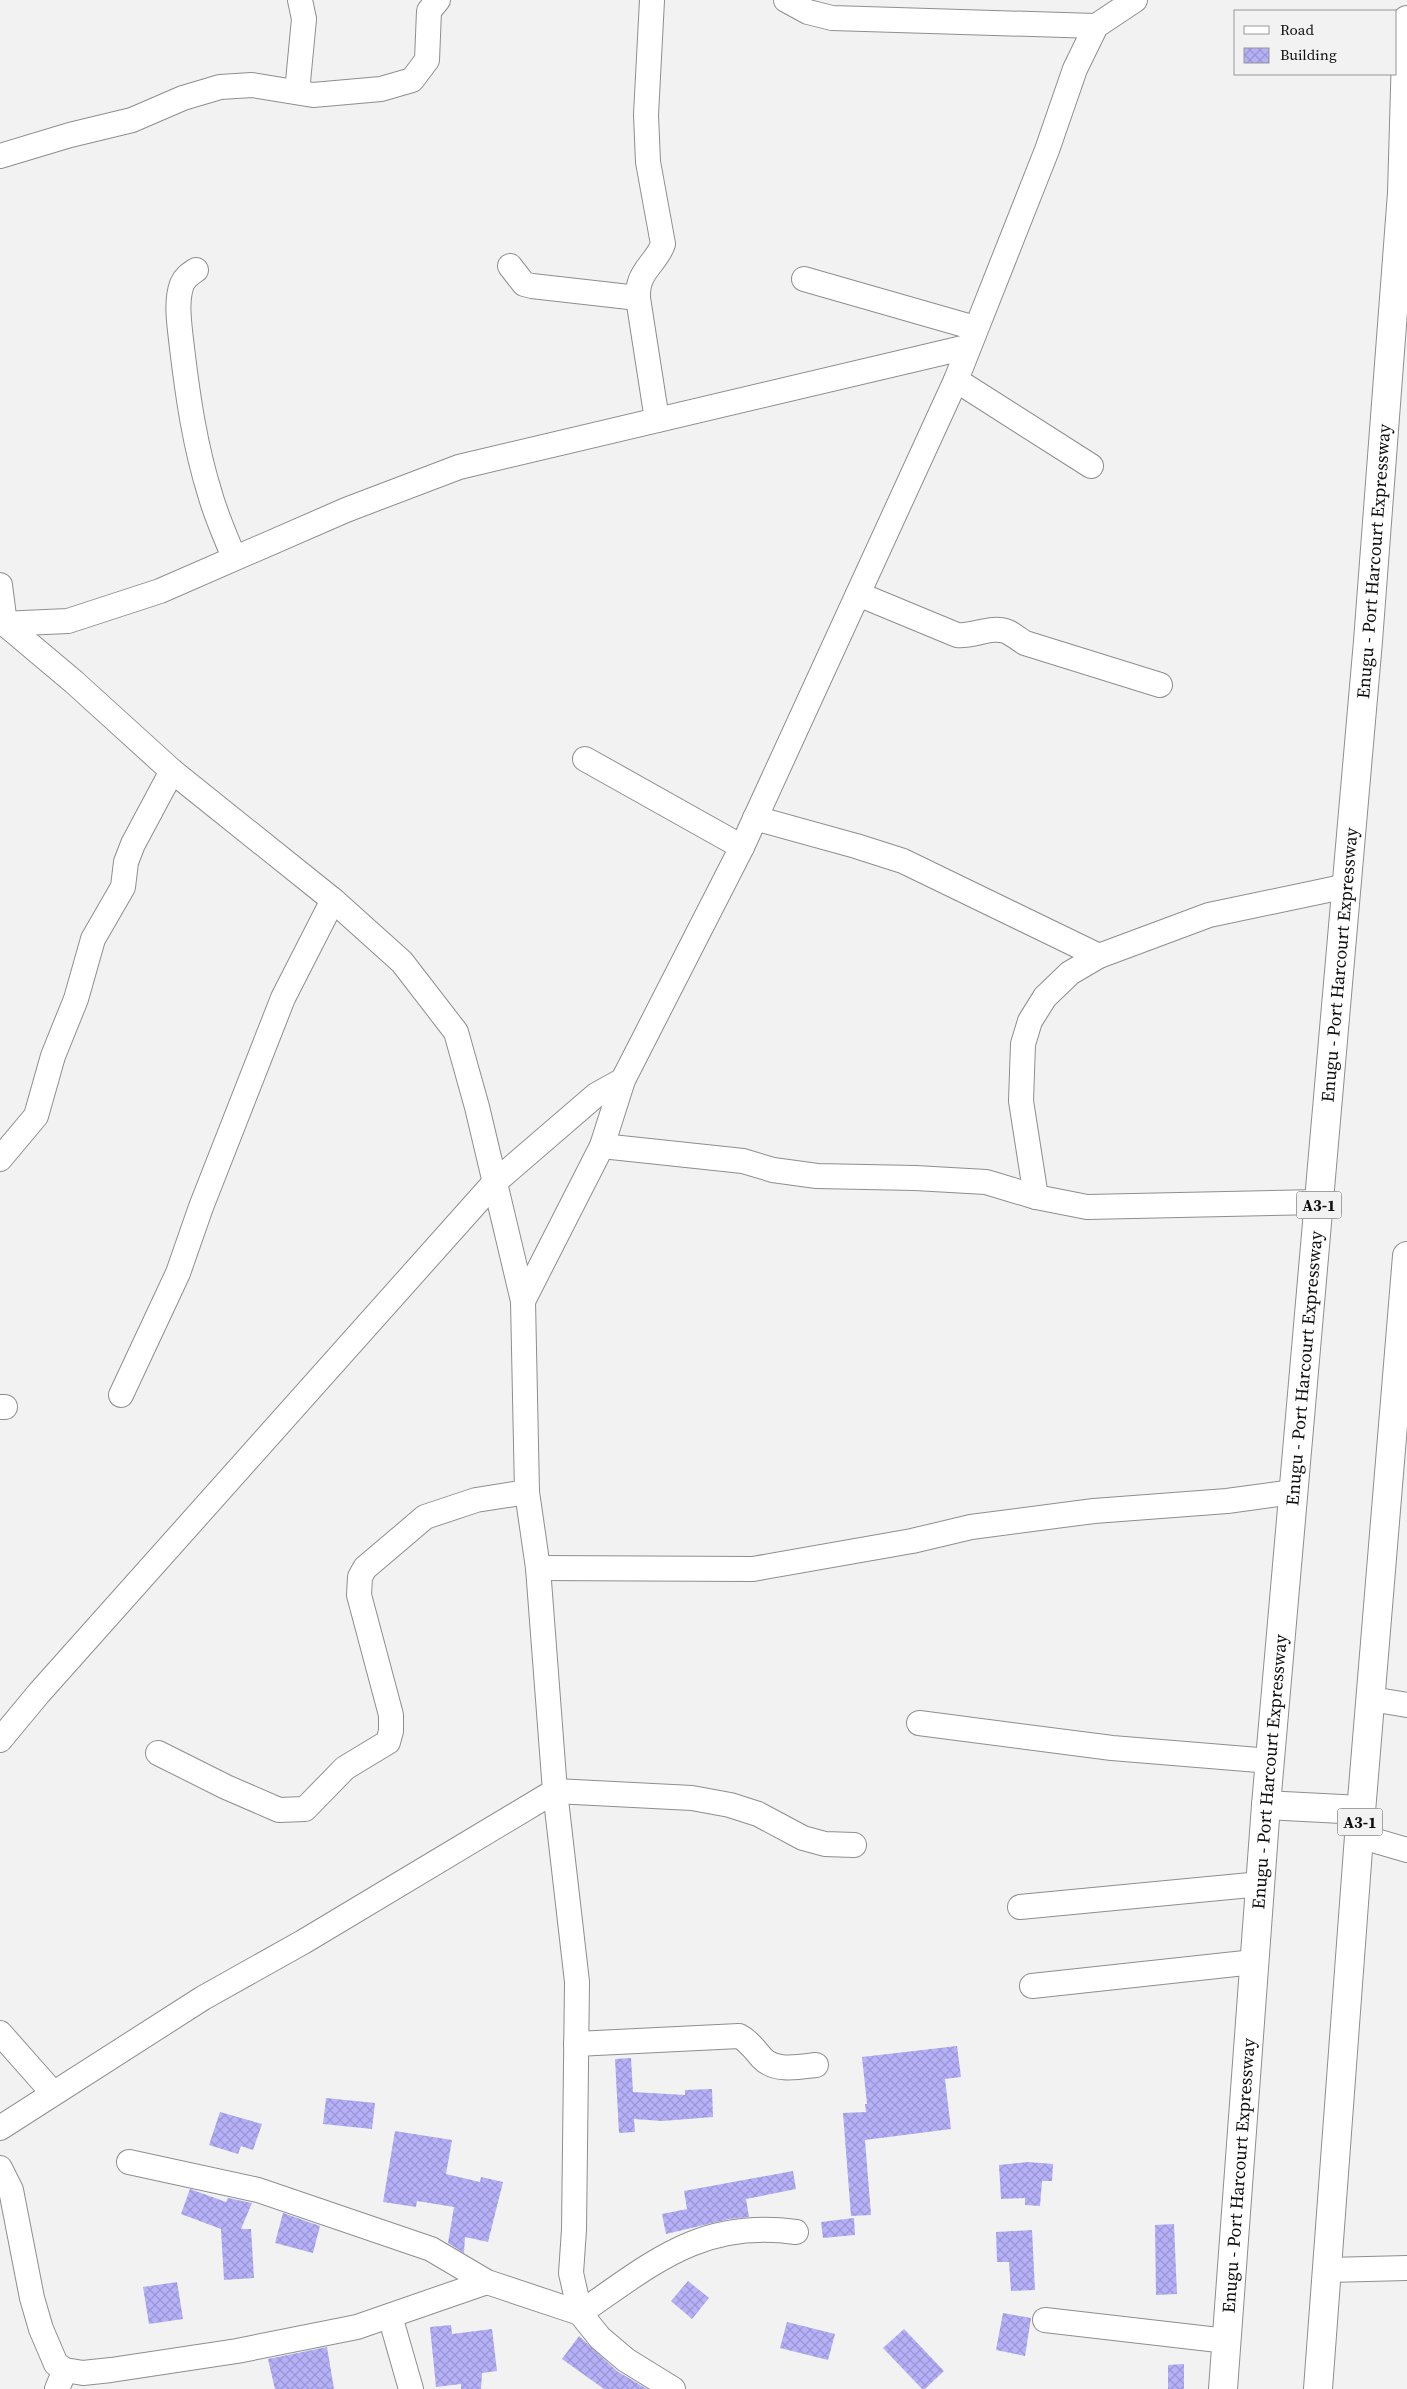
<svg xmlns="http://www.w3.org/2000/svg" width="1407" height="2389" viewBox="0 0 1407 2389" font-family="'Source Serif 4',serif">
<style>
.building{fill:url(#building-cross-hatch)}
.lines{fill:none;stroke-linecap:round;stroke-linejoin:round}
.minor-casing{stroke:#8e8e8f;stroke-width:26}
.highway-casing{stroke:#8e8e8f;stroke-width:30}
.minor{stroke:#fff;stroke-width:24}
.highway{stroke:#fff;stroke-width:28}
.labels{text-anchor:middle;stroke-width:4;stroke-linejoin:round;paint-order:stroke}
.shield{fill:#f2f2f3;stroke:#525253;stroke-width:1}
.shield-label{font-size:16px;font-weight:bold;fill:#0e0e0f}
.street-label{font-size:18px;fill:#0e0e0f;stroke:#f2f2f3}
</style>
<defs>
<pattern id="building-cross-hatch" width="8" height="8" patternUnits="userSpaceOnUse" patternTransform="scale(1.25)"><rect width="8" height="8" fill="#b5b0f7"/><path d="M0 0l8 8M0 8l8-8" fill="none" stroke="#9a96d3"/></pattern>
</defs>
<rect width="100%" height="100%" fill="#f2f2f3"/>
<!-- building -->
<g class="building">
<path d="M957,2046L961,2077L945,2079L951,2129L865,2140L871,2215L851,2216L843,2113L866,2112L865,2104H867L862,2057Z"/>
<path d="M631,2058L633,2092L685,2095V2090L712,2089L713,2117L662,2121L634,2119L635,2132L619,2133L615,2059Z"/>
<path d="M326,2098L375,2103L372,2129L323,2124Z"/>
<path d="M220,2112L262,2124L253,2150L241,2146L238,2154L209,2145Z"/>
<path d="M395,2131L452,2140L446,2174L480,2182L481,2177L503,2182L488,2242L465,2237L464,2253L448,2243L454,2207L417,2201L416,2207L383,2202Z"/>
<path d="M1028,2162L1053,2164L1052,2181H1042L1040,2206L1025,2205V2198L1001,2199L999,2165Z"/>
<path d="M793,2171L796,2189L746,2199L749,2217L729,2219L666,2234L662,2214L687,2209L684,2191Z"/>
<path d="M190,2189L226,2202L228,2198L252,2203L241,2229H251L254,2278L224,2280L221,2229L181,2214Z"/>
<path d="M283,2213L320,2226L313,2253L275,2243Z"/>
<path d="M854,2218L855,2235L823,2238L821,2222Z"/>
<path d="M1174,2224L1177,2294L1156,2295L1155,2225Z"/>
<path d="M1032,2230L1035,2290L1011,2291L1009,2262H997L996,2232Z"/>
<path d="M688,2281L709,2298L692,2319L671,2301Z"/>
<path d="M177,2282L183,2319L149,2324L143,2287Z"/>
<path d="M1003,2313L1031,2318L1025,2356L996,2350Z"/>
<path d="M787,2322L835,2334L828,2360L780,2348Z"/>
<path d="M451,2325L452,2334L492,2329L497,2371L482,2373L481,2389H461V2384L436,2387L430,2327Z"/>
<path d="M904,2329L944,2371L925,2389H922L883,2348Z"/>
<path d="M579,2336L617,2371L647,2389H604L562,2359Z"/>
<path d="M327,2347L334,2389H275L268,2359Z"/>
<path d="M1184,2364V2389H1168V2365Z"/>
</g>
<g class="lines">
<defs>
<g id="minor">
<path d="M652,0L646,115L648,162L663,244C658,259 644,268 640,282C638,287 638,293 638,298L657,420"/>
<path d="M786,0L808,12L832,18L1096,26"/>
<path d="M297,92L304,19L300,0"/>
<path d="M0,156L70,135L132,120L183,98L220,87L252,85L313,95L381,89L412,80L427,60L429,11L438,0"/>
<path d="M510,266L524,284L532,286L638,298"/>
<path d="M196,270C190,274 185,277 182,284C175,303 180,328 182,348C188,398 195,446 210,494C216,516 226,537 234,558"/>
<path d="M804,279L975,328"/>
<path d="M956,380L1091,466"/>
<path d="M0,585L5,624L74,682L172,771L333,900L402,962L456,1032L477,1107L523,1301L527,1492L538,1568L555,1791L577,1982L574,2230L571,2273L580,2313L600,2338L626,2360L673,2389"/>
<path d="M858,594L957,635C974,637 991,625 1008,632C1014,635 1020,640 1025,643L1160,685"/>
<path d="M0,624L68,621L160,591L346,510L459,467L967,347"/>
<path d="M585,759L742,847"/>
<path d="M755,818L856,846L903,861L1099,956"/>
<path d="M602,1146L743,1161L773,1170L817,1176L915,1178L986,1182L1036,1197L1087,1207L1319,1202"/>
<path d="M0,1159L36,1116L53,1056L76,999L93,939L123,887L126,862L133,844L172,771"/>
<path d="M1036,1197L1021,1101L1023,1044L1030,1021L1045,997L1070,973L1099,956L1209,915L1347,886"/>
<path d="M523,1301L602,1146L623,1080L742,847L956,380L1047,150L1075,69L1096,26L1135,0"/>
<path d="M121,1395L178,1273L201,1207L283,998L333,900"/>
<path d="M0,1407H5"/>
<path d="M538,1568L753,1569L912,1541L971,1527L1094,1511L1227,1501L1293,1492"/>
<path d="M1371,1699L1407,1705"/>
<path d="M919,1723L1112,1748L1271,1761"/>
<path d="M0,1740L39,1693L494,1183L596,1095L623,1080"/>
<path d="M158,1753L226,1787L279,1810L305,1809L345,1768L388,1742L391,1731V1715L359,1595L360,1577L365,1568L425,1517L476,1500L527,1492"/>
<path d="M1359,1836L1407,1850"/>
<path d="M1020,1907L1261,1884"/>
<path d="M1032,1986L1254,1962"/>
<path d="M0,2033L53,2093"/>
<path d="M576,2044L739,2036C749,2041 754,2049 762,2058C775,2072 799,2067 816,2065"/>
<path d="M0,2128L203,1998L303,1942L555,1791L692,1798L730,1805L758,1814L803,1838L825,1844L854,1845"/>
<path d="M129,2162L258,2190L431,2249L487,2282L580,2313C653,2263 701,2219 796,2232"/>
<path d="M0,2168L11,2190L32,2298L41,2329L56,2364L65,2370L83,2373L111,2370L237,2351L357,2327L487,2282"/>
<path d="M1328,2270L1407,2268"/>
<path d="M390,2316L411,2389"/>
<path d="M1045,2320L1227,2341"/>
<path d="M57,2389L65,2370"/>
</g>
<g id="highway">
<path d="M1266,1805L1361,1810"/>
<path id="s1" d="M1223,2389L1266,1805L1368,641L1402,193L1407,20"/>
<path d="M1318,2389L1359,1836L1407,1256"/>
</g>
</defs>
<!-- minor casing -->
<use href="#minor" class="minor-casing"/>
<!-- highway casing -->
<use href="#highway" class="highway-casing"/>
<!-- minor -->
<use href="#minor" class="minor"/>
<!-- highway -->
<use href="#highway" class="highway"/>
</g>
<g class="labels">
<!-- shield labels -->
<g class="shield">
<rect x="1296.5" y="1191.5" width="45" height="27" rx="4"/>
<rect x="1337.5" y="1808.5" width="45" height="27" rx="4"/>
</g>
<g class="shield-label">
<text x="1319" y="1211">A3-1</text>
<text x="1360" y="1828">A3-1</text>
</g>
<!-- street labels -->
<g class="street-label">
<text dy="6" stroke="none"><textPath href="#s1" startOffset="1834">Enugu - Port Harcourt Expressway</textPath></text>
<text dy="6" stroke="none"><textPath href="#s1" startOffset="1429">Enugu - Port Harcourt Expressway</textPath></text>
<text dy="6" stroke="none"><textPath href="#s1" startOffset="1024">Enugu - Port Harcourt Expressway</textPath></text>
<text dy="6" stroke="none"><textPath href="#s1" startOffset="619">Enugu - Port Harcourt Expressway</textPath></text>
<text dy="6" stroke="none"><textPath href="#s1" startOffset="214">Enugu - Port Harcourt Expressway</textPath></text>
</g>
</g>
<!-- legend -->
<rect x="1234" y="10" width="162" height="65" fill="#f2f2f3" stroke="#979798"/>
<rect x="1244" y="26" width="25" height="8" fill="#ffffff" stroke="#979798"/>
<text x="1280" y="35" font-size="15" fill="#0e0e0f">Road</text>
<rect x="1244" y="48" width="25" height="15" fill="url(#building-cross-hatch)" stroke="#979798"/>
<text x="1280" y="60" font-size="15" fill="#0e0e0f">Building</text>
</svg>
